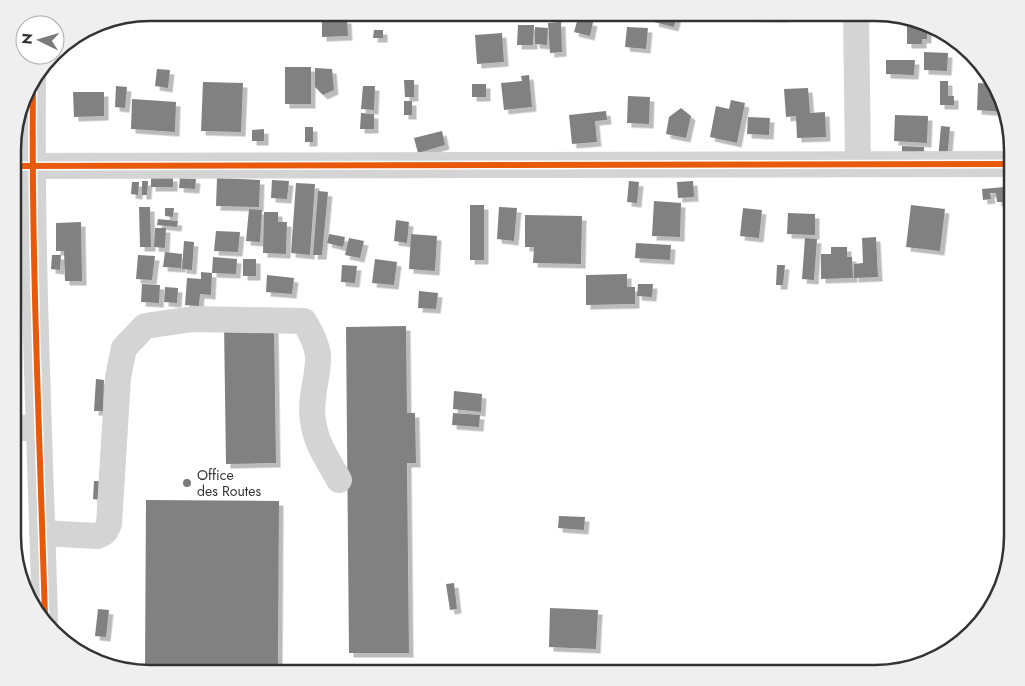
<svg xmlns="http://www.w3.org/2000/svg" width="1025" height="686" viewBox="0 0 1025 686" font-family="Jost,sans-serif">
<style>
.building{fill:#818181;filter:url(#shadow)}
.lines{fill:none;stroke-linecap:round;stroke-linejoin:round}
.minor{stroke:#d4d4d4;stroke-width:26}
.cycleway-casing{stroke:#fff;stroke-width:9}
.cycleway{stroke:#e8590c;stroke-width:6}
.poi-dot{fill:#7a7a7a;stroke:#fff;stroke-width:2}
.labels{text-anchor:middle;stroke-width:5;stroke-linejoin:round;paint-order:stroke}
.poi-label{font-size:14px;fill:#333;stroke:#fff;text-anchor:start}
.rim{fill:none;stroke:#333;stroke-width:2.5}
</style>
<defs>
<filter id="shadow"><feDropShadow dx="4.5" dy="4.5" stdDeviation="0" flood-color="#0004"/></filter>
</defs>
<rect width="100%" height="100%" fill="#fff"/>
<!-- building -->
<g class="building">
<path d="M150,12L176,13V17L136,16Z"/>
<path d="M657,13L677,15L674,27L654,22Z"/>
<path d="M751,13H783V18L750,17Z"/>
<path d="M578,18L593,22L590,36L574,32Z"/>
<path d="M347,19L348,36L322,37V20Z"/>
<path d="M907,21L927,29V39H922V44H907Z"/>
<path d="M561,22L562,52L550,53L548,23Z"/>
<path d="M518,25H534L533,45H517Z"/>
<path d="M535,27L548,28L547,45L535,44Z"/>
<path d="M627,27L648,28L646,49L625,47Z"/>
<path d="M374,30H383V38H373Z"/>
<path d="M502,33L504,62L477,64L475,35Z"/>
<path d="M924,52L948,53L947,71L924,70Z"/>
<path d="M886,60H915L914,75L886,74Z"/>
<rect x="285" y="67" width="26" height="37"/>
<path d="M315,68L332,69L334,90L323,95L315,87Z"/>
<path d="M157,69L170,70L168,88L155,86Z"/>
<path d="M529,75L532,107L504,110L501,83L522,81L521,76Z"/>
<path d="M992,78L994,81L1003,112L977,110L978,83L992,84Z"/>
<path d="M404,80H414V97H405Z"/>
<path d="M940,81H948V96H954V105H940Z"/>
<path d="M203,82L243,83L241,132L201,131Z"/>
<rect x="472" y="84" width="14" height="13"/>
<path d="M116,86L127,87L125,108L115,107Z"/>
<path d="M363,86H375L374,110L361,109Z"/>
<path d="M808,88L810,113L825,112L826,137L797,138L796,116L786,117L784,89Z"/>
<path d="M73,92H104V116L74,117Z"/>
<path d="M628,96L650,97L649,124L627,123Z"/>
<path d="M132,99L176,102L175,132L131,129Z"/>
<path d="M731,100L745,103L737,143L710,137L716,106L729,109Z"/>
<rect x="404" y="101" width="8" height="14"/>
<path d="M681,108L691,116L686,138L666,134L669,117Z"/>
<path d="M606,111L607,120L595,121L597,142L572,144L569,115Z"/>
<path d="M361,113L374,114V129H360Z"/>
<path d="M895,115L928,116L927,143L894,141Z"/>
<path d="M748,117L770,118L769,135L747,134Z"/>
<path d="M941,126L950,127L947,160L938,159Z"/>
<rect x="305" y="127" width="8" height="15"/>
<path d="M264,129V141H252V130Z"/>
<path d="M442,131L445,145L418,153L414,138Z"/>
<path d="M902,146L924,147V159L902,158Z"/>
<path d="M151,176L173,177V187H151Z"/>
<path d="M180,178L196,179L195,189L179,188Z"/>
<path d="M217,178L260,180L259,207L216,206Z"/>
<path d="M272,180L289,181L287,199L271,198Z"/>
<path d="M142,181H148L147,195H142Z"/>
<path d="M629,181L639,182L637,203L627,202Z"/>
<path d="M693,181L694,197L678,198L677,182Z"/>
<path d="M132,182H139L138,195L131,194Z"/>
<path d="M296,183L315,184L310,255L291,253Z"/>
<path d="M1005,187L1006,202H997L996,193H990L991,199L983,200L982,189Z"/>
<path d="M318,191L328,192L322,255H313Z"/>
<path d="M654,201L681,203L680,237L652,236Z"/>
<rect x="470" y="205" width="14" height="55"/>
<path d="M911,205L945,209L940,251L906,247Z"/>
<path d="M139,207H150L151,247H140Z"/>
<path d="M499,207L517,208L514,241L497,239Z"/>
<path d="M165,208H174L173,217L165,216Z"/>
<path d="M743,208L762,210L759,238L740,236Z"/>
<path d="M249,209L262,210L260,242L246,241Z"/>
<path d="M264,212H278V222H287L286,254L263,253Z"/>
<path d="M788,213L815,214V235L787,234Z"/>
<path d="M525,215L582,216L581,264L533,263L534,247H525Z"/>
<path d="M158,219L178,221L177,227L157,225Z"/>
<path d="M396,220L409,222L407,243L394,241Z"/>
<path d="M81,222L82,281H65L64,251H56V223Z"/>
<path d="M155,228H166L165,248L154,247Z"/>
<path d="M216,231L240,232L238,252L214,251Z"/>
<path d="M329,234L345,237L343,247L327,243Z"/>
<path d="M411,234L437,236L435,271L409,269Z"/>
<path d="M876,237L878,277L854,278V264L863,263L862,238Z"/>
<path d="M349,238L364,241L360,258L345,255Z"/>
<path d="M805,238L817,239L814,280L802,279Z"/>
<path d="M184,241L194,242L192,270L182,269Z"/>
<path d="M636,243L671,245L670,260L635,258Z"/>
<path d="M831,247H847V257H852L853,278L821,279V254H831Z"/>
<path d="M165,252L182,254L181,268L163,267Z"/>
<path d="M52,255H61L60,270L51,269Z"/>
<path d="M138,255L155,256L152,280L136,279Z"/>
<path d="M213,257L237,259L236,274L212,273Z"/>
<rect x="243" y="259" width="13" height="17"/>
<path d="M375,259L397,262L394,285L372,283Z"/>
<path d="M14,265H16L17,289H14Z"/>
<path d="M342,265L357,266L355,283L341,282Z"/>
<path d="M777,265H785L783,285H776Z"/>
<path d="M201,272L212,273L211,295L200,294L199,306L185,305L187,278L201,279Z"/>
<path d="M627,274V287H635V304L586,305V275Z"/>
<path d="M267,275L294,278L292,294L266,292Z"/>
<path d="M142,284L160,285L159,303L141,302Z"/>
<path d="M638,284H653L652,297L637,296Z"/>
<path d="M165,287L178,288L177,303L164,302Z"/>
<path d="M419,291L438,293L436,309L418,308Z"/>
<path d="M14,294H16L17,316H14Z"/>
<path d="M224,323H274L276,463L226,464Z"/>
<path d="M406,326L407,413H415L416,463H407L409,653H349L346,327Z"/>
<path d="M96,379L104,380L103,411H94Z"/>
<path d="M454,391L482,394L481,412L453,409Z"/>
<path d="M453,413L480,415L479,427L452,425Z"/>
<path d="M94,481H101L100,500L93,499Z"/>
<path d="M146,500L279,501L278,665H145Z"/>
<path d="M559,516L585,517L584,530L558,528Z"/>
<path d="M454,583L457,609L450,610L446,584Z"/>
<path d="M550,608L598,610L596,649L549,647Z"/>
<path d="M98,609L109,610L106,637L95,636Z"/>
<path d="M590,668L604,669V673H590Z"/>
</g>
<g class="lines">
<!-- minor -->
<g class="minor">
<path d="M856,13L858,164"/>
<path d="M33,79C31,259 40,440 45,620"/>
<path d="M14,166L1012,164"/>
<path d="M14,427L37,429"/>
<path d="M42,533L97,536L105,532L109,524L118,377L124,348L145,326L193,319L304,321C310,331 317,344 318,356C319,377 309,398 313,421C316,444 328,460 339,480"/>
</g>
<defs>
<g id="cycleway">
<path d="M33,79C31,259 40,440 45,620"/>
<path d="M14,166L1012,164"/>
</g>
</defs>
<!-- cycleway casing -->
<use href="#cycleway" class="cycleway-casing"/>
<!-- cycleway -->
<use href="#cycleway" class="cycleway"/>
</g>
<!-- markers -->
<circle class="poi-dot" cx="187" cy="483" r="5"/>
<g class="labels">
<!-- poi labels -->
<g class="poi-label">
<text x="197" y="480">Office<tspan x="197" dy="16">des Routes</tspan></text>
</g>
</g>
<!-- crop -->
<path d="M0 0H1025V686H0ZM150 21H875A129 129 0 0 1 1004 150V536A129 129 0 0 1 875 665H150A129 129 0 0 1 21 536V150A129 129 0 0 1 150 21Z" fill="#efefef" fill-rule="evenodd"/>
<path class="rim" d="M150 21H875A129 129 0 0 1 1004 150V536A129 129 0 0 1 875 665H150A129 129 0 0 1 21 536V150A129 129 0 0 1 150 21Z"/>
<!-- north arrow -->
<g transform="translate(40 40) rotate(275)"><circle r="24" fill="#ffffff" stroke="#adadad"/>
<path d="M0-4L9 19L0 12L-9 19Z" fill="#7a7a7a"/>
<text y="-8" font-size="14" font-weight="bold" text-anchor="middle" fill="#333333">N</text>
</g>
</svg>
